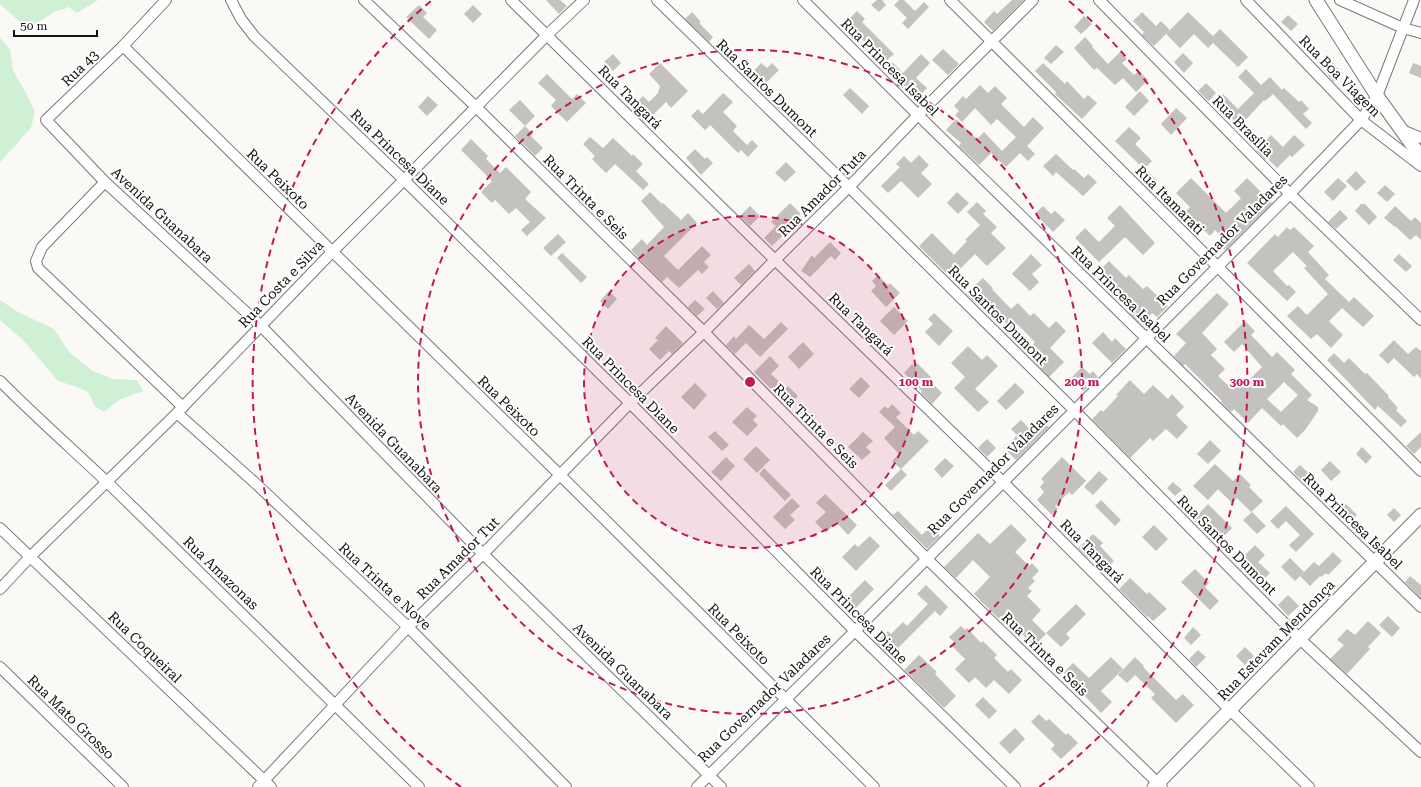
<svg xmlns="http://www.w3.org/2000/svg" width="1421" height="787" viewBox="0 0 1421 787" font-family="'Roboto Serif',serif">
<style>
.green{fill:#d0f0d5}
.building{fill:#c3c2be;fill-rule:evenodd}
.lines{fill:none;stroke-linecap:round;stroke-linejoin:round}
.minor-casing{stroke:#7a7976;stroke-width:12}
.tertiary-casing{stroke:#7a7976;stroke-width:15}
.minor{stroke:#fff;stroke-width:10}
.tertiary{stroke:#fff;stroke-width:13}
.ring{fill:none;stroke:#c2185b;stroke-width:2;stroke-dasharray:7 5}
.labels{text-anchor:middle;stroke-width:4;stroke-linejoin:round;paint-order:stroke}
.street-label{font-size:14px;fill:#11110f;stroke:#fff}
.centre{fill:#c2185b;stroke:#fff;stroke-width:2}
.ring-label{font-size:12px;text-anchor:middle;font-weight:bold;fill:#c2185b;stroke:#fff;stroke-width:4;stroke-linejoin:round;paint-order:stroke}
</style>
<rect width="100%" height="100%" fill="#faf9f6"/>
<!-- green -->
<g class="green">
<path d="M0,0H98L77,13L69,7L54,12L28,29L0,4Z"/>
<path d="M0,38L10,49L13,71L25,91L35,111L31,128L0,162Z"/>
<path d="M0,300L18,312L54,329L69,352L93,371L113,379L137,380L143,391L119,400L104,412L95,406L88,392L74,386L58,381L25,342L0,320Z"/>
</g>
<!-- building -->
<g class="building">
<path d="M546,0H560L567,6L559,14Z"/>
<path d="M877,0H882L886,5L879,12L871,5Z"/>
<path d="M899,0H904L915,11L924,2L929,7L908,29L902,23L907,18L894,5Z"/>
<path d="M1012,0H1024L993,31L984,22L994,11L997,14Z"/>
<path d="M419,5L427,13L423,17L437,30L429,39L406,17Z"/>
<path d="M473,5L482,14L473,23L464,14Z"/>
<path d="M857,11L865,19L862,22L894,54L886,61L872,47L871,48L845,23Z"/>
<path d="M692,12L701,22L699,23L713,37L709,42L685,19Z"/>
<path d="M1142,12L1156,26L1161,21L1170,30L1154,46L1142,35L1144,32L1133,21Z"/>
<path d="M1188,12L1213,36L1220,29L1248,57L1238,67L1213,43L1208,48L1194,34L1180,48L1166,34Z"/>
<path d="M1288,15L1298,24L1291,31L1281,22Z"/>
<path d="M1084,16L1092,24L1081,34L1074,27Z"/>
<path d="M1085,37L1093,46L1092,47L1108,64L1120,52L1127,59L1122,63L1134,75L1139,71L1148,80L1136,92L1123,78L1115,85L1097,68L1094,70L1074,48Z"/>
<path d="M1056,45L1064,52L1051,64L1044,58Z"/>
<path d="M943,49L959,64L948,75L932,60Z"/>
<path d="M1183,53L1193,63L1184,73L1174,62Z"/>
<path d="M613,54L621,63L613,71L604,62Z"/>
<path d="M921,54L930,63L916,78L927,88L917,99L886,68L892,62L903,73Z"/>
<path d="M1331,61L1343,74L1334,82L1328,75L1330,73L1325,67Z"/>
<path d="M660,63L688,91L671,108L666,102L645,123L636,114L638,113L632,107L643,96L649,102L658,93L660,86L649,74Z"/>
<path d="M761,63L767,68L772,63L779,70L764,85L752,73Z"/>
<path d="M1043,63L1065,84L1067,81L1084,99L1088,95L1097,103L1082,119L1055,94L1056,92L1035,71Z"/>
<path d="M1413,63L1421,66V78L1409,73Z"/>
<path d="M1246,69L1261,85L1270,77L1282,90L1284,88L1299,102L1301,100L1309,109L1303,114L1312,123L1306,129L1273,94L1265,101L1264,100L1240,126L1215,102L1223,94L1238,109L1254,93L1238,77Z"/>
<path d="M547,74L572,99L577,94L586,103L567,122L551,106L556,100L538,83Z"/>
<path d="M1206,83L1216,93L1209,101L1198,91Z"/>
<path d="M980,85L988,93L995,86L1007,98L1001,104L1024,127L1033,117L1044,128L1027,146L1035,154L1028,161L1020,153L1006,167L991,153L979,165L959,146L961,143L946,130L956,119L977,139L984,132L1002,151L1016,137L997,119L991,125L975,108L962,122L955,115L959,111L954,106L963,96L966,99Z"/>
<path d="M850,88L869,106L862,114L843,95Z"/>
<path d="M1140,91L1149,101L1134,116L1125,107Z"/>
<path d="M723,93L733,102L723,112L737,126L733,131L747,145L752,140L758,146L748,157L741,150L738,153L710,125L705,130L691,116L698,109L703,114Z"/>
<path d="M428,96L438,105L427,116L418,107Z"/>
<path d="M782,98L807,125L801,130L775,105Z"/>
<path d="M520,100L535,116L525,126L509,110Z"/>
<path d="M1176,108L1187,118L1171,135L1161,124Z"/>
<path d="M525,126L533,134L531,136L543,148L535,156L515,136Z"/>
<path d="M1129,127L1141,138L1135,144L1152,161L1144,169L1115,141Z"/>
<path d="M1271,135L1283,147L1294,135L1305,145L1292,157L1290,155L1277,168L1267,158L1265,160L1256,150Z"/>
<path d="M590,137L603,148L613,138L632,156L633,154L643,164L636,171L649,184L643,190L615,164L606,173L592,159L595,156L583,144Z"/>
<path d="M471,139L488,156L486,159L500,173L506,167L531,192L525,199L546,218L527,236L521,230L530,222L516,208L509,214L495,200L492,203L481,192L492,181L461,150Z"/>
<path d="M695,149L705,159L707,157L713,163L701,175L686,158Z"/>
<path d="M1056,154L1073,170L1074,169L1084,178L1088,174L1097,182L1083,196L1056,172L1053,176L1043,166Z"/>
<path d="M919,155L929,165L921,173L932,184L918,198L901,181L888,193L881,186L900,167L896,164L904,156L911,163Z"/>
<path d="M786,162L796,172L785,182L775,173Z"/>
<path d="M1148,171L1156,180L1150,187L1141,178Z"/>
<path d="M1356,171L1366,182L1356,191L1346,181Z"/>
<path d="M1191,178L1226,213L1241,198L1234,191L1247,178L1272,203L1225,250L1222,247L1227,242L1215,230L1210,236L1197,223L1192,228L1181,217L1190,207L1176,193Z"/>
<path d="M1338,178L1347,186L1333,201L1324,192Z"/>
<path d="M1385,185L1395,194L1387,202L1377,193Z"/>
<path d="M650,192L662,204L663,203L681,220L688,213L697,223L664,256L678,270L702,246L711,255L704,262L709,267L702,274L698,270L679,288L667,277L662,282L631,250L642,239L647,245L664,227L641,201Z"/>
<path d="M957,192L969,203L958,214L947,203Z"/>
<path d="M977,202L986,211L983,214L997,227L991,233L1006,248L987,266L975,254L951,278L919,246L932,233L954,255L967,241L965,240L980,225L967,212Z"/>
<path d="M790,203L801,214L792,222L794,224L785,234H784L772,246L764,238L776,226L771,222Z"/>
<path d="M1361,204H1365L1377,217L1369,225L1355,211Z"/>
<path d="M1120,205L1155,243L1143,255L1125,237L1099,262L1075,238L1085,228L1099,242L1115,226L1107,218Z"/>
<path d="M750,206L760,216L750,226L740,216Z"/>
<path d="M1043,206L1051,214L1055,211L1065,220L1053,232L1035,214Z"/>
<path d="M1395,206L1411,221L1415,217L1421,223V240L1416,235L1410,240L1395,226V227L1384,218Z"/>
<path d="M1340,210L1348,218L1336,229L1328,222Z"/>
<path d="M1287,227L1290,230L1294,227L1314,246L1308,252L1329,275L1325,279L1349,302L1354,297L1374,316L1363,327L1342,308L1329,321L1343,335L1331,348L1317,334L1311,339L1287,316L1298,306L1307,315L1328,294L1304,268L1307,266L1293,252L1273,271L1287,286L1289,285L1296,292L1287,301L1247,263L1275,234L1278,237Z"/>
<path d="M558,234L566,242L551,256L543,248Z"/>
<path d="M830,242L841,253L835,260L831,256L810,277L801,271L812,255L814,258Z"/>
<path d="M562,253L587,277L581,283L557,258Z"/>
<path d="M1031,254L1042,265L1032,274L1039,282L1030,291L1012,274Z"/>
<path d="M1399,254L1412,266L1406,272L1393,260Z"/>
<path d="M1109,261L1126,278L1129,275L1143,289L1147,286L1168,306L1157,317L1152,313L1141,324L1130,314L1135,309L1115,288L1118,285L1101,269Z"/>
<path d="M749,264L755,271L741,285L734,278Z"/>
<path d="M878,275L888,285L890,283L900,293L886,307L871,291L876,286L872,281Z"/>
<path d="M983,278L993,288L992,289L1011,309L1018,303L1030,316L1034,313L1049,328L1056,321L1066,331L1050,348L1064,362L1049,377L1037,364L1045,356L1033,344L1035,342L1017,324L1012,329L998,315L995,318L981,304L979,306L966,294Z"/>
<path d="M609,291L617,299L608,309L600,301Z"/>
<path d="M713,291L724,303L717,309L706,298Z"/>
<path d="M1217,293L1229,304L1202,333L1217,349L1211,355L1225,369L1218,376L1233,390L1245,377L1249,380L1262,367L1242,344L1234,352L1224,342L1245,321L1255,331L1251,335L1272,357L1277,352L1295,370L1291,374L1312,395L1307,400L1318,407V411L1305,430L1297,438L1283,424L1281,426L1262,408L1248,423L1234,409L1231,412L1221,402L1222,401L1185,364L1183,366L1174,356L1186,343L1176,334ZM1284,382L1298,395L1281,412L1267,399Z"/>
<path d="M695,300L705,309L697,316L688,307Z"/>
<path d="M894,307L908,321L894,335L880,321Z"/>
<path d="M934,313L953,331L939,346L925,332L933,324L928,319Z"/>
<path d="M781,322L788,329L760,357L746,343L735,354L726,345L734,336L736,339L749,325L764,339Z"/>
<path d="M666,326L683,343L672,354L669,351L660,360L649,349L658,340L655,338Z"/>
<path d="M1103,332L1112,342L1115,338L1126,349L1112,363L1092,343Z"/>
<path d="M1394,340L1408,354L1416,347L1421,351V379L1417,374L1414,377L1394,358L1388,364L1379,355Z"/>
<path d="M803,342L814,354L799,369L788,357Z"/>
<path d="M968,346L982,360L987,355L998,366L975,389L989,402L978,412L954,388L965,377L951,363Z"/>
<path d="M1334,353L1344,363L1349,358L1365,374L1367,373L1389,396L1388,397L1398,408L1396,410L1407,421L1401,427L1378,406L1375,410L1327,360Z"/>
<path d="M770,356L779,366L771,374L786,388L788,386L798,396L790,404L785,399L783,401L754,372Z"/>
<path d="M917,363L931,377L928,379L942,393L932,404L921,393L922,391L904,373L912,364L914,366Z"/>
<path d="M1082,367L1090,374L1093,371L1098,377L1084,391L1071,378Z"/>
<path d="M861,377L870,386L859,398L849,389Z"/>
<path d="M1130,380L1144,394L1153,385L1168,399L1172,394L1184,407L1176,415L1188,427L1177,439L1166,429L1153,441L1150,438L1130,458L1092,419L1101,410L1103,412L1118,396L1116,395Z"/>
<path d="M695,383L707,395L694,410L681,397Z"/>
<path d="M1015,383L1025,392L1006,410L997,401Z"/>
<path d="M892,404L901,413L896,417L914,435L918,431L929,441L901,469L892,461L899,454L884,438L895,427L879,412L885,406L888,409Z"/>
<path d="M747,407L757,416L753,420L758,425L747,436L732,422Z"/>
<path d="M1021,420L1032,431L1043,421L1049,427L1016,460L1004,448L1017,435L1011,429Z"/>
<path d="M715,431L729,445L722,451L708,437Z"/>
<path d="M863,432L873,441L866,447L871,452L862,460L848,447Z"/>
<path d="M1421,432V447L1414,454L1406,446Z"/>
<path d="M987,439L996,448L987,457L978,448Z"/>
<path d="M1210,440L1221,451L1208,464L1197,454Z"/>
<path d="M756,446L770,460L757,473L743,459Z"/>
<path d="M1362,447L1372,457L1366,464L1356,454Z"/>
<path d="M726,457L735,466L721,481L711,472Z"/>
<path d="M1062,457L1086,481L1072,495L1069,492L1055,506L1058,509L1052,515L1037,500L1044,492L1040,487L1044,482L1041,479Z"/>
<path d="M945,458L954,466L942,478L934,469Z"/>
<path d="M1330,461L1341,472L1331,481L1321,470Z"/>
<path d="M1215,464L1233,481L1240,474L1251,485L1249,487L1263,501L1251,512L1237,498L1232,503L1218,489L1208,500L1193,486Z"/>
<path d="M1300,465L1311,475L1303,482L1293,472Z"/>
<path d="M764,468L791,495L785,501L759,474Z"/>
<path d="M901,469L907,475L891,491L885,485Z"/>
<path d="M1099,471L1108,479L1093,495L1084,487Z"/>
<path d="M1173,482L1182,490L1175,496L1167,488Z"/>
<path d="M825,494L857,525L848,535L836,522L826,533L815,522L826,512L816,503Z"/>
<path d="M792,498L800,506L790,515L795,520L785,529L773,517Z"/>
<path d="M1101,500L1121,520L1115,526L1095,506Z"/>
<path d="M1208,504L1232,528L1219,541L1203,525L1201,528L1193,520Z"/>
<path d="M1346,504L1357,515L1348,525L1336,514Z"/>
<path d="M1286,506L1314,534L1296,552L1289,545L1300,535L1286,521L1278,529L1270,521Z"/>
<path d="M1394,508L1401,515L1394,522L1387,515Z"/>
<path d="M898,511L922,535L930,527L940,536L927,549L893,515Z"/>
<path d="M1252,512L1266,526L1257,534L1243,520Z"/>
<path d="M1011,524L1027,540L1015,552L1029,566L1032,563L1039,571L1032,578L1035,581L1028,588L1032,591L1027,596L1041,610L1032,620L1046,634L1034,646L1020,632L1016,636L974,594L990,577L973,560L956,578L944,567L978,533L990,544Z"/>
<path d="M1154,525L1168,539L1156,551L1142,537Z"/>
<path d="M1093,534L1103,543L1100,546L1114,561L1103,572L1089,557L1088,558L1078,548Z"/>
<path d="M870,536L880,546L856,571L842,557L855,544L858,547Z"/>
<path d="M1255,545L1265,555L1258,562L1270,573L1261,582L1245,564L1246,563L1242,558Z"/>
<path d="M1333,552L1342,561L1328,575L1326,573L1321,577L1320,576L1310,586L1300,576L1314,562L1319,566Z"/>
<path d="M1290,558L1304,572L1295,581L1281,567Z"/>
<circle cx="818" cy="572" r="6"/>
<path d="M1195,569L1209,583L1205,587L1219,601L1210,610L1181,582Z"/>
<path d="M1410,576L1421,585V598L1405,582Z"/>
<path d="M1130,578L1147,594L1149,592L1167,609L1153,621L1148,616L1147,617L1119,589Z"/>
<path d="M865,580L874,589L849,615L840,605Z"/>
<path d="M926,585L948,607L940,616L935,611L890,656L876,642L888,631L891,634L903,622L907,626L928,604L917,594Z"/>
<path d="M1288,595L1299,606L1288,616L1278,605Z"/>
<path d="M1076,604L1086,614L1066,634L1070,638L1061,647L1046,633Z"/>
<path d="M1388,616L1400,628L1392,637L1379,625Z"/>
<path d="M1368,621L1381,633L1368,647L1370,649L1347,674L1330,659L1344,645L1337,640L1347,629L1355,635Z"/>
<path d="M961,626L965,630L967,628L981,643L983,641L997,655L994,658L1008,672L1011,669L1022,680L1009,694L994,680L986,688L975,677L969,683L955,669L965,659L951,645L954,642L949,637Z"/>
<path d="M1193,627L1201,635L1191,645L1184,638Z"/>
<path d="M1245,647L1254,656L1245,665L1236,656Z"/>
<path d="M1198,650L1206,657L1196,667L1189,659Z"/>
<path d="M919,655L937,672L935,674L956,696L944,708L904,670Z"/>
<path d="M1111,657L1123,669L1101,691L1112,702L1101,713L1063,673L1073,663L1089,678Z"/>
<path d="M1135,657L1144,666L1143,667L1176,700L1183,694L1194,705L1176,723L1151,698L1155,694L1135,675L1127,683L1118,675Z"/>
<path d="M983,697L997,711L989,719L975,705Z"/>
<path d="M1039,714L1046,721L1049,719L1066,735L1068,733L1078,743L1061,759L1051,749L1055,745L1031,722Z"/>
<path d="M1015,728L1025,739L1010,754L999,743Z"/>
</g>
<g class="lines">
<defs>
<g id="minor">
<path d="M166,0L123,46L46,120L105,182L261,326L483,554L721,787"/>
<path d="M231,0L241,19L254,36L404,180L630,403L855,631L1015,787"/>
<path d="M364,0L476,107L704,332L927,559L1162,787"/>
<path d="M511,0L775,260L1003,482L1230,710L1309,787"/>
<path d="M657,0L849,187L1074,410L1300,639L1421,752"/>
<path d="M803,0L918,115L1421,607"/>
<path d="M950,0L1217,266L1421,471"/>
<path d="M1099,0L1290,194L1421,320"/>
<path d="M1246,0L1361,120L1421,166"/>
<path d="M1340,0L1403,28L1421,33"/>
<path d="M123,46L560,475L874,787"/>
<path d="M1402,130L1421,138"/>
<path d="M105,182L42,247L36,261L38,268L183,407"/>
<path d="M0,381C35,416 72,449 108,483C212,584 316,685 419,787"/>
<path d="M177,413L253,481L408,627L566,787"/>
<path d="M0,528L271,787"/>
<path d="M0,589L30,557L177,413L332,252L404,180L547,35L584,0"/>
<path d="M0,667L123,787"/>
<path d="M258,787L408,627L483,554L630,403L704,332L775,260L849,187L918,115L1033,0"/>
<path d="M697,787L855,631L1290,194L1361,120L1377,96L1414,0"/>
</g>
<g id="tertiary">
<path d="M1316,0L1377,96L1421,157"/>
<path d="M1154,787L1421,515"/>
</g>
</defs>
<!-- minor casing -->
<use href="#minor" class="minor-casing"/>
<!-- tertiary casing -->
<use href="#tertiary" class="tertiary-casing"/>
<!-- minor -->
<use href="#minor" class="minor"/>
<!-- tertiary -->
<use href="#tertiary" class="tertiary"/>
</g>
<!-- distance rings -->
<circle cx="750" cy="382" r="166" fill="#c2185b" fill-opacity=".12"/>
<g class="ring">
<circle cx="750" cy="382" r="166"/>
<circle cx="750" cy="382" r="332"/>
<path d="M461 787A497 497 0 0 1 431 1M1069 1A497 497 0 0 1 1039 787"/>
</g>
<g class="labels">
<!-- street labels -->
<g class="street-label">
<text transform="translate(890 67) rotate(45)" y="5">Rua Princesa Isabel</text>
<text transform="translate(80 68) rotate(-44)" y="5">Rua 43</text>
<text transform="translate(1340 76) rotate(45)" y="5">Rua Boa Viagem</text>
<text transform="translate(767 88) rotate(44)" y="5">Rua Santos Dumont</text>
<text transform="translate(630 97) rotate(45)" y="5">Rua Tangará</text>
<text transform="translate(1243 126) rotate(45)" y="5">Rua Brasília</text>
<text transform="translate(400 157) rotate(44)" y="5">Rua Princesa Diane</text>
<text transform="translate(278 179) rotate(44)" y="5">Rua Peixoto</text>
<text transform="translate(822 193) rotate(-45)" y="5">Rua Amador Tuta</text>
<text transform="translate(586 197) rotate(45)" y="5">Rua Trinta e Seis</text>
<text transform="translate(1170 200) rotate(45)" y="5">Rua Itamarati</text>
<text transform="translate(162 215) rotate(43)" y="5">Avenida Guanabara</text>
<text transform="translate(1222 240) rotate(-45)" y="5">Rua Governador Valadares</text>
<text transform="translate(281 284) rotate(-46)" y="5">Rua Costa e Silva</text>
<text transform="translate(1121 294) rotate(44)" y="5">Rua Princesa Isabel</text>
<text transform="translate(998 315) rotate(45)" y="5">Rua Santos Dumont</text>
<text transform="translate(861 324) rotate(44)" y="5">Rua Tangará</text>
<text transform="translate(631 385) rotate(45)" y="5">Rua Princesa Diane</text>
<text transform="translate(509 406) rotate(44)" y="5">Rua Peixoto</text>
<text transform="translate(816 426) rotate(45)" y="5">Rua Trinta e Seis</text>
<text transform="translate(394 443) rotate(46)" y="5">Avenida Guanabara</text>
<text transform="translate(993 469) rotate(-45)" y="5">Rua Governador Valadares</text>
<text transform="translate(1353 521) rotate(44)" y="5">Rua Princesa Isabel</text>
<text transform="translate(1227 545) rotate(45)" y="5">Rua Santos Dumont</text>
<text transform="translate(1092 551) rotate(45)" y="5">Rua Tangará</text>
<text transform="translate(458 558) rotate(-45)" y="5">Rua Amador Tut</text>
<text transform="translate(221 573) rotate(44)" y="5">Rua Amazonas</text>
<text transform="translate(385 586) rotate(43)" y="5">Rua Trinta e Nove</text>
<text transform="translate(859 615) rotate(45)" y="5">Rua Princesa Diane</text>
<text transform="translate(739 634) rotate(45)" y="5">Rua Peixoto</text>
<text transform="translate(1276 640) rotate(-46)" y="5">Rua Estevam Mendonça</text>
<text transform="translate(145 647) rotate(44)" y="5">Rua Coqueiral</text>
<text transform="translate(1045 654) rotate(44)" y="5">Rua Trinta e Seis</text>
<text transform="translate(623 671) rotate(44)" y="5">Avenida Guanabara</text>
<text transform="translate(764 698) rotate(-44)" y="5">Rua Governador Valadares</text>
<text transform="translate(71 717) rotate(44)" y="5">Rua Mato Grosso</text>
</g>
</g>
<circle cx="750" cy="382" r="6" class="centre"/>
<g class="ring-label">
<text x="916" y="386">100 m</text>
<text x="1082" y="386">200 m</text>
<text x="1247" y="386">300 m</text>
</g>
<!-- scale -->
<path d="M14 30v6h83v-6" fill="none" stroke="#11110f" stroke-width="2"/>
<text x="20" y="30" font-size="12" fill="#11110f" stroke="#ffffff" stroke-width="3" paint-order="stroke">50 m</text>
</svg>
